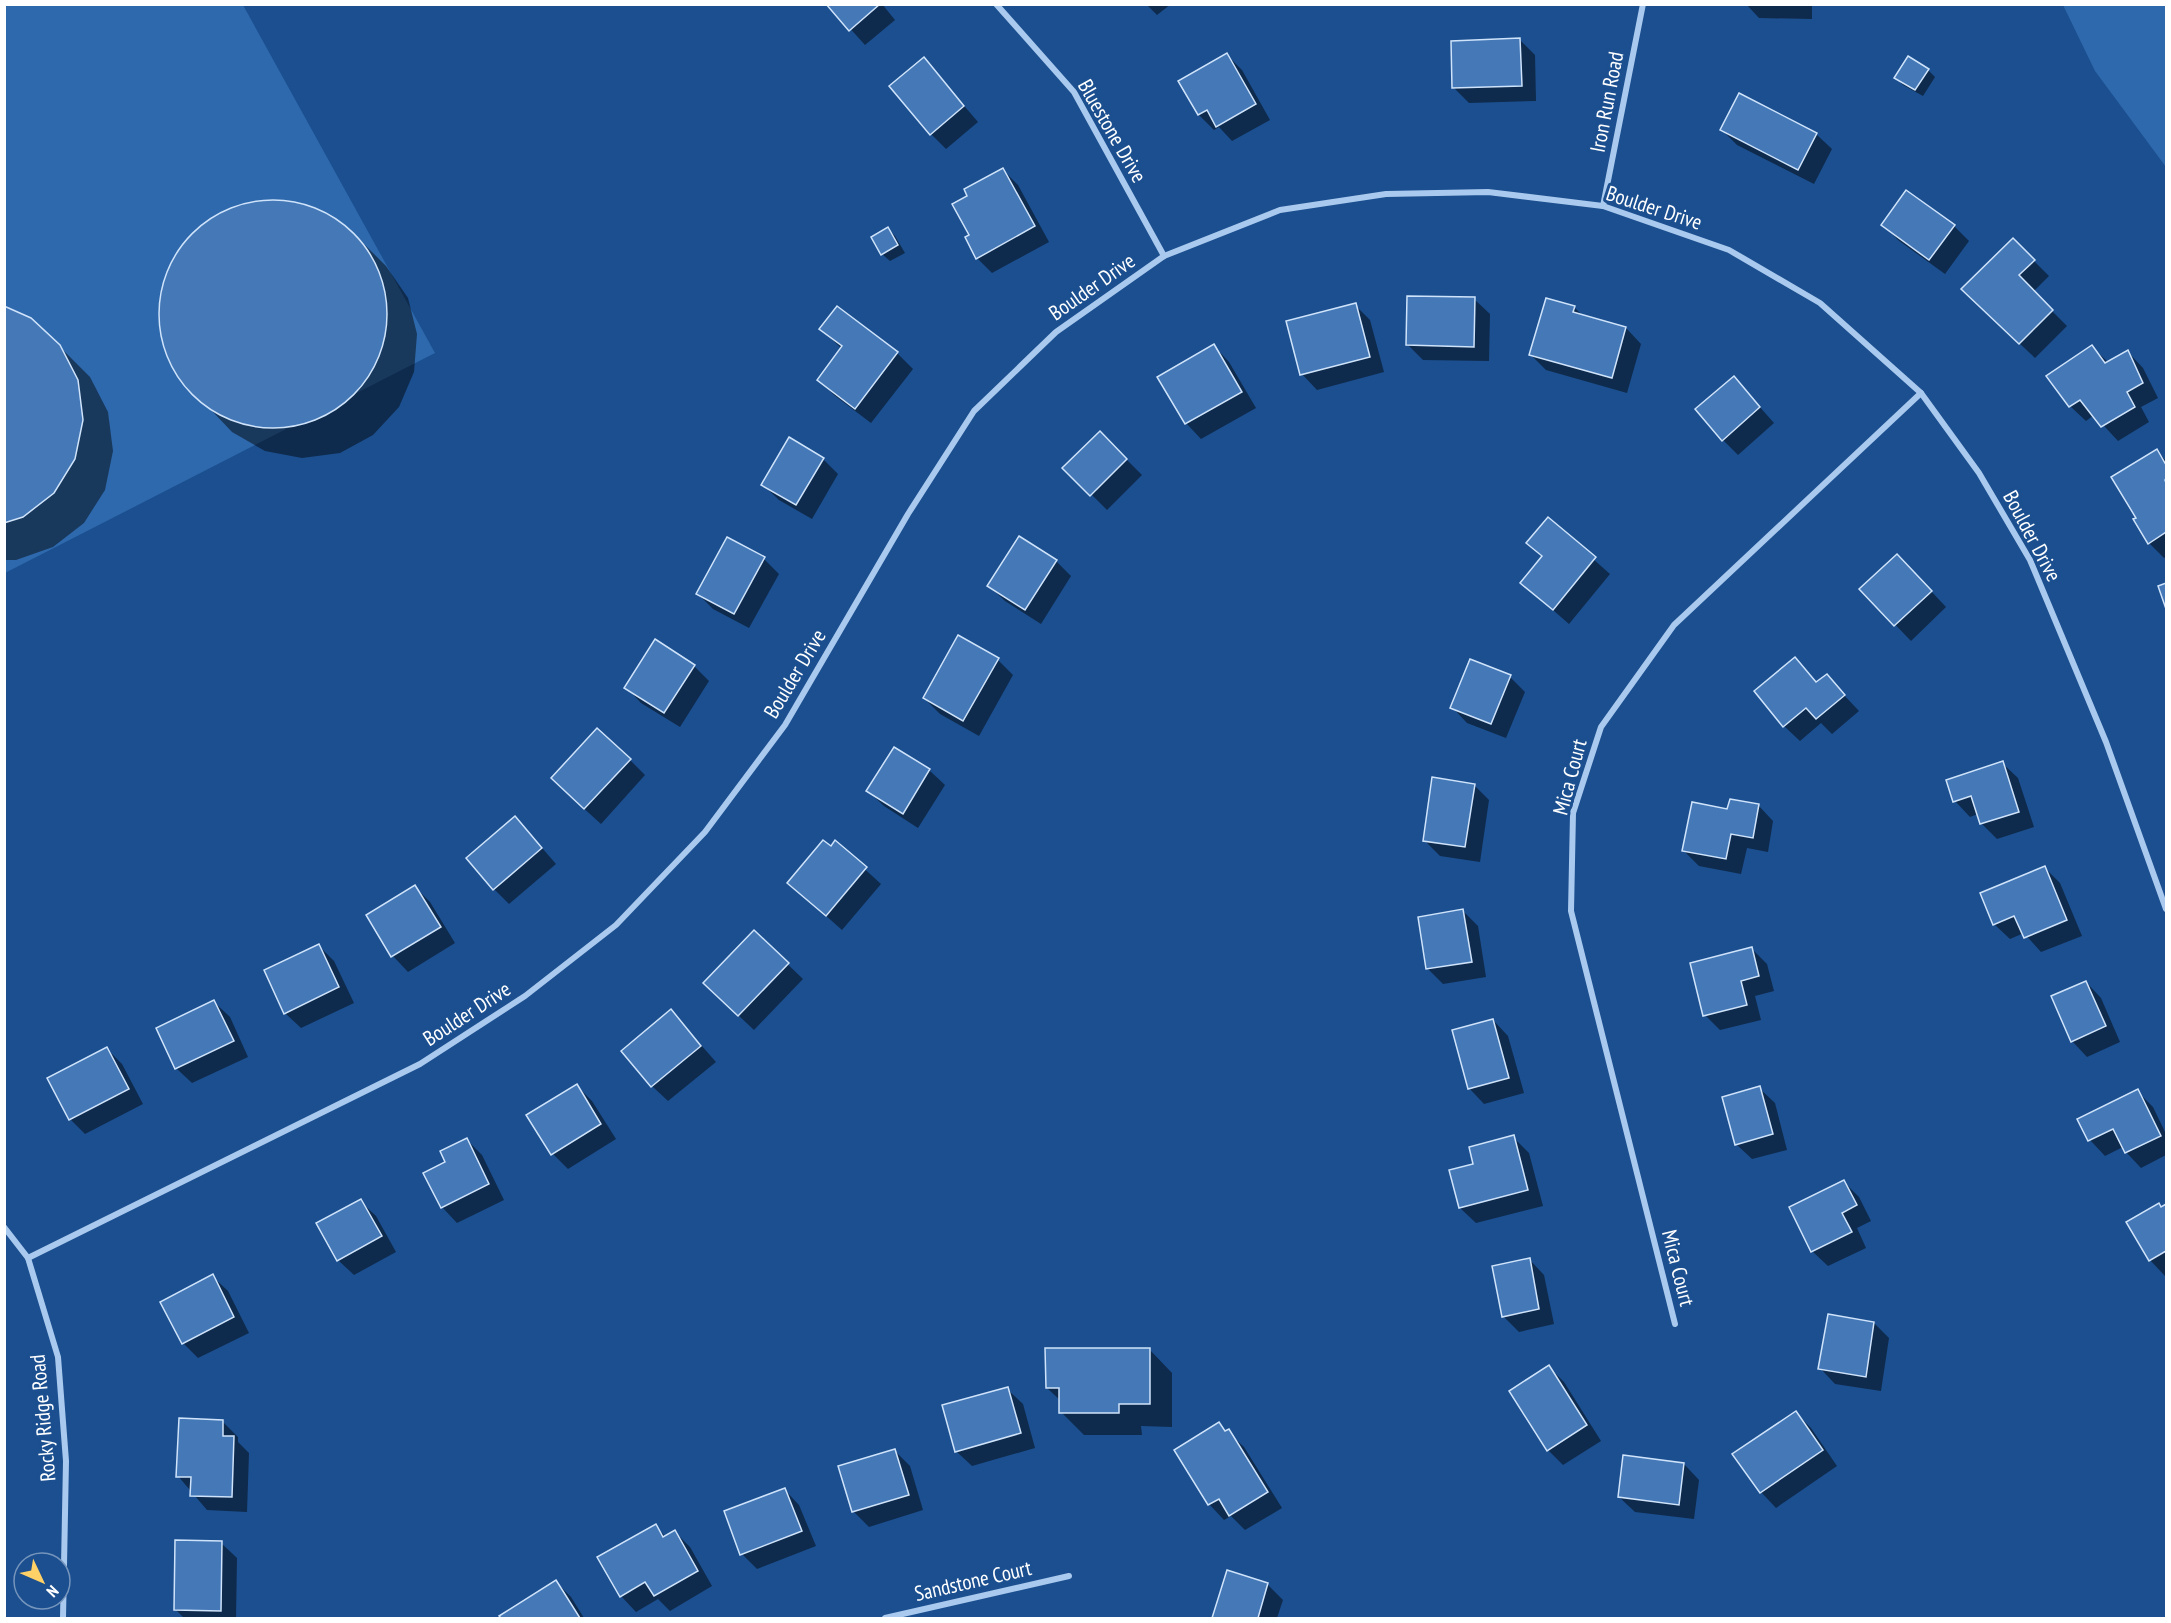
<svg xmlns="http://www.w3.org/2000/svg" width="2171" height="1623" viewBox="0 0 2171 1623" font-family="'PT Sans Narrow',sans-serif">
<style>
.green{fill:#2e69ad}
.shadow{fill:#0007}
.building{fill:#4478b7;stroke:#cfe3fa;stroke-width:1.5}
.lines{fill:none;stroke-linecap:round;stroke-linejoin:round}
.street{stroke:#a9c9ee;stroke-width:6}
.labels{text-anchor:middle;stroke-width:6;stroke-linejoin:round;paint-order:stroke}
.street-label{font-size:21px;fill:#fff;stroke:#1b4f8f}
</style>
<rect width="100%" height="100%" fill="#1b4f8f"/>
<!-- green -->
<g class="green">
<path d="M5,5H243L435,353L5,573Z"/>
<path d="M2063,5H2166V167L2095,71Z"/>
</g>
<!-- shadow -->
<g class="shadow">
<path d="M828,4H882L895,20L865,45Z"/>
<path d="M1146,4H1171L1157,15Z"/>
<path d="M1746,4H1812V19L1759,18Z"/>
<path d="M1520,40L1535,55L1536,101L1469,103L1454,88Z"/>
<path d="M1227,55L1242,70L1270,120L1232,141L1219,127L1214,130L1199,115L1180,81Z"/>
<path d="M924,59L978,122L946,149L931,134Z"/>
<path d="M1928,70L1935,77L1923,96L1903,85L1896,78Z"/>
<path d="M1722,130L1816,134L1832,149L1814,184L1737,145Z"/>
<path d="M1003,170L1018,185L1049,242L992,273L977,258L971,236L969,197Z"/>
<path d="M253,202H289L324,212L355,235L386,266L408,298L417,334L414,372L399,407L373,435L340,453L302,458L265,451L232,432L176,373L163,340L160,303L169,268L189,238L218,215Z"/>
<path d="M1883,224L1954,226L1969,241L1945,274L1898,240Z"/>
<path d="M888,229L895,236L905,253L890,261L882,254L873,238Z"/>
<path d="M2013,240L2049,276L2033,292L2067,326L2035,358L1978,304Z"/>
<path d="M1474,299L1490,314L1489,361L1423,360L1408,345Z"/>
<path d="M1355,305L1370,320L1384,372L1317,390L1302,374Z"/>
<path d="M1574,307L1583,316L1626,328L1641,344L1627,393L1546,370L1531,355Z"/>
<path d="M4,308L59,346L90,377L108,412L113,451L105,490L84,523L53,547L16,560H4Z"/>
<path d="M837,309L897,353L913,369L871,423L834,395L819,380L842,349L821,329Z"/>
<path d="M1214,346L1229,362L1256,408L1201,439L1186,423L1159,378Z"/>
<path d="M2092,347L2108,362L2128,352L2143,368L2158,398L2141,407L2149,422L2118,441L2094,415L2086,421L2070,406Z"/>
<path d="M1734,378L1774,423L1738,455L1723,440Z"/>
<path d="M1100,433L1142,475L1107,510L1065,468Z"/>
<path d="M2157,451L2166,461V557L2164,558L2149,543L2138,518Z"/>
<path d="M823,459L838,474L812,519L779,500L763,485Z"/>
<path d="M1548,519L1610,574L1569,624L1522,583L1543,558L1528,543Z"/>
<path d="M764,559L779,574L749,628L713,609L698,594Z"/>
<path d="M1056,561L1071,576L1041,624L1005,601L989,586Z"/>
<path d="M1912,571L1946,607L1911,641L1861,589Z"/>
<path d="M1795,659L1817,683L1826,676L1859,711L1832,734L1821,723L1800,741L1784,726Z"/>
<path d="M998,660L1013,675L979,736L940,714L924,698Z"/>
<path d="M694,666L709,681L680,727L641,703L626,687Z"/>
<path d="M1510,677L1525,692L1506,738L1467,723L1452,707Z"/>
<path d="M895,749L929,770L945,785L918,828L884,806L868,791Z"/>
<path d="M630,760L645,775L601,824L568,794Z"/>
<path d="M2002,763L2018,778L2034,827L1997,839L1981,823L1978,814L1970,817L1955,801Z"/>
<path d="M1474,785L1489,800L1480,862L1440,856L1425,841Z"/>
<path d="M1758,805L1773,821L1768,852L1747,848L1741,874L1699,866L1684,851L1728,810Z"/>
<path d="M530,834L556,864L509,904L494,889Z"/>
<path d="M835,842L881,884L842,930L789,883Z"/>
<path d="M2045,868L2060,883L2082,936L2041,952L2024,933L2010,939L1994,924Z"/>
<path d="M415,887L430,902L455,943L408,972L393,956L368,915Z"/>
<path d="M1463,911L1478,926L1486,977L1443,984L1428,969Z"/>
<path d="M754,932L803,979L754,1030L720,998Z"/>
<path d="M319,946L334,961L354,1003L301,1028L285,1013Z"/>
<path d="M1751,948L1767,964L1774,991L1755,996L1761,1020L1720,1030L1705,1015Z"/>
<path d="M2086,982L2101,998L2120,1042L2087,1057L2072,1041Z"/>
<path d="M214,1002L230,1017L248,1057L192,1083L176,1068Z"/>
<path d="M671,1011L716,1062L668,1101L652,1086Z"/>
<path d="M1493,1020L1508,1036L1524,1093L1484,1104L1469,1088Z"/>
<path d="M107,1049L122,1064L143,1104L85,1134L70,1119Z"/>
<path d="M577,1086L592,1101L616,1139L568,1169L553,1154Z"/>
<path d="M1759,1088L1775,1103L1787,1150L1752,1159L1736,1144Z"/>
<path d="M2137,1091L2153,1107L2166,1134V1155L2141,1168L2126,1152L2123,1147L2105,1156L2090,1140L2079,1120Z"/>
<path d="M1513,1137L1529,1153L1543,1206L1476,1223L1460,1208L1451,1171L1475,1165Z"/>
<path d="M467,1140L482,1155L504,1200L457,1223L442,1207L447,1163Z"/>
<path d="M1844,1182L1859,1197L1871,1221L1857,1228L1866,1248L1828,1266L1812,1251Z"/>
<path d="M360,1201L376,1216L396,1252L354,1275L338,1260Z"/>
<path d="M2166,1206V1275L2165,1276L2150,1260L2162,1208Z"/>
<path d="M1529,1259L1544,1275L1554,1324L1519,1332L1503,1316Z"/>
<path d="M212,1276L228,1291L249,1333L198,1358L183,1343Z"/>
<path d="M1874,1323L1889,1338L1881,1391L1835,1384L1820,1368Z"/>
<path d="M1149,1349L1172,1373V1427L1141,1426L1142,1435H1084L1061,1412V1401L1047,1388Z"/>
<path d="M1549,1367L1564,1382L1601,1441L1563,1465L1548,1450Z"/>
<path d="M1007,1389L1023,1404L1035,1448L972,1466L956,1451Z"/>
<path d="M1796,1413L1811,1428L1837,1466L1776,1508L1761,1492Z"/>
<path d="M223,1422L238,1437V1442L249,1453L247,1512L207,1510L178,1476Z"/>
<path d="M1219,1424L1244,1447L1282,1508L1245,1530L1231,1516L1224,1520L1209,1504Z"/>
<path d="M895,1451L910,1466L923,1510L869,1527L854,1512L840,1467Z"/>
<path d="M1684,1464L1699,1480L1694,1519L1635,1512L1619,1497Z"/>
<path d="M784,1489L799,1505L816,1546L757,1569L742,1554Z"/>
<path d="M655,1526L666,1537L675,1532L690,1547L712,1586L670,1611L658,1599L636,1612L621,1596Z"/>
<path d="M221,1543L237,1558L236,1618H184L175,1609Z"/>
<path d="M1228,1572L1268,1585L1283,1600L1277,1618H1213Z"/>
<path d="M556,1582L571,1597L584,1618H502L501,1616Z"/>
</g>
<!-- building -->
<g class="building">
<path d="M826,4H880L849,31Z"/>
<path d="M1520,38L1522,86L1452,88L1451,41Z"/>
<path d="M1227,53L1256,104L1216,127L1207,110L1198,115L1178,81Z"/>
<path d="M1908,56L1929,69L1915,90L1894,78Z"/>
<path d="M924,57L964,106L930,135L889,86Z"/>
<path d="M1739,93L1817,133L1798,170L1720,130Z"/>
<path d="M1003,168L1035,226L976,259L965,237L969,235L952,204L967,196L964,189Z"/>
<path d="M1906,190L1955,225L1929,260L1881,225Z"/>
<circle cx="273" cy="314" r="114"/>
<path d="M888,227L898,245L881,255L871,237Z"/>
<path d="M2013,238L2035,260L2019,275L2053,310L2019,344L1961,289Z"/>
<path d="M1407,296L1475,297L1474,347L1406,345Z"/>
<path d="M1546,298L1575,306L1573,312L1626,327L1612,378L1529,355Z"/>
<path d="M1356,303L1370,357L1300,375L1286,321Z"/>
<path d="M4,306L31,318L60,345L78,380L83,420L75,459L54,493L23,517L4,523Z"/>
<path d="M837,306L898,352L855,409L817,380L842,346L819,329Z"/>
<path d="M1214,344L1242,392L1185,424L1157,377Z"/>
<path d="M2092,345L2105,363L2128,350L2143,383L2127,392L2135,407L2101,427L2080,400L2069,407L2046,376Z"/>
<path d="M1734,376L1760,407L1722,441L1695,409Z"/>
<path d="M1100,431L1127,459L1090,496L1062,468Z"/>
<path d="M789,437L824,458L796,505L761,485Z"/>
<path d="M2157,449L2166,465V478L2165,480L2166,483V532L2148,544L2133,519L2136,518L2111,477Z"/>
<path d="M1548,517L1596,557L1553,610L1520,583L1542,556L1526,543Z"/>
<path d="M1019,536L1057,560L1025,610L987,586Z"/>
<path d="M727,537L765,557L734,614L696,594Z"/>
<path d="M1897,554L1932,591L1894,626L1859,589Z"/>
<path d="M2166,583V609L2158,586Z"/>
<path d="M958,635L999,658L963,721L923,698Z"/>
<path d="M655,639L695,665L664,713L624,688Z"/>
<path d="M1795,657L1816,682L1827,674L1845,695L1816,719L1806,708L1783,727L1754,691Z"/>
<path d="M1470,659L1511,675L1491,724L1450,708Z"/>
<path d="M597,728L631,759L584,809L551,778Z"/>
<path d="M894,747L930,769L903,814L866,791Z"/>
<path d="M2003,761L2019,812L1980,824L1971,796L1953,802L1946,780Z"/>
<path d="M1432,777L1475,784L1465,847L1423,841Z"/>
<path d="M1730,799L1759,804L1753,838L1731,834L1726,859L1682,851L1692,802L1727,809Z"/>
<path d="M515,816L542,848L493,890L466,858Z"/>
<path d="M823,840L831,846L835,840L867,867L826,916L787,883Z"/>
<path d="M2045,866L2067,920L2024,938L2014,916L1993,925L1980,893Z"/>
<path d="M415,885L441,927L391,957L366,915Z"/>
<path d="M1463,909L1472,962L1426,969L1418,917Z"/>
<path d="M754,930L789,963L738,1016L703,983Z"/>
<path d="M319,944L339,987L284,1014L264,970Z"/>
<path d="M1752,947L1759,976L1741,981L1747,1005L1703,1016L1690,963Z"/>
<path d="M2086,981L2106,1026L2071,1042L2051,996Z"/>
<path d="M214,1000L234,1041L175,1069L156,1028Z"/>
<path d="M671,1009L701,1046L651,1087L621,1051Z"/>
<path d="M1493,1019L1509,1078L1468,1089L1452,1030Z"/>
<path d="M107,1047L129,1089L69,1120L47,1078Z"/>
<path d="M577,1084L601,1124L551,1155L526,1115Z"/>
<path d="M1760,1086L1773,1134L1735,1145L1722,1097Z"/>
<path d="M2138,1089L2161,1136L2125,1153L2113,1129L2088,1141L2077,1119Z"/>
<path d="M1514,1135L1528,1190L1459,1208L1449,1170L1473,1164L1469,1147Z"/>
<path d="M467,1138L489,1184L441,1208L423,1173L445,1162L440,1151Z"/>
<path d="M1844,1180L1857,1205L1842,1213L1852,1232L1811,1252L1789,1207Z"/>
<path d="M361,1199L382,1236L337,1261L316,1223Z"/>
<path d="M2159,1203L2161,1207L2166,1204V1251L2149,1261L2126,1222Z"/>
<path d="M1530,1258L1539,1309L1502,1317L1492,1266Z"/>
<path d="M213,1274L234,1317L182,1344L160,1302Z"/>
<path d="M1828,1314L1874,1322L1866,1377L1818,1369Z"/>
<path d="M1045,1348H1150V1404H1119V1413H1059V1388H1046Z"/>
<path d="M1549,1365L1587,1425L1547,1451L1509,1391Z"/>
<path d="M1008,1387L1021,1433L955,1452L942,1405Z"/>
<path d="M1796,1411L1823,1450L1760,1493L1732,1454Z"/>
<path d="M179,1418L223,1420V1436H234L232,1497L190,1496L191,1477H176Z"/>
<path d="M1219,1422L1225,1431L1229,1429L1268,1492L1229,1516L1219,1499L1208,1505L1174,1450Z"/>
<path d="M895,1449L909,1495L852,1512L838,1466Z"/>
<path d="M1623,1455L1684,1463L1679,1505L1618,1497Z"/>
<path d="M785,1488L802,1531L740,1555L724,1511Z"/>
<path d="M656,1524L663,1537L675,1530L698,1571L654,1596L645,1582L620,1597L597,1557Z"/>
<path d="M175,1540L222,1541L221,1611L174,1610Z"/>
<path d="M1227,1570L1268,1583L1258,1618H1212Z"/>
<path d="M556,1580L580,1618H501L499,1616Z"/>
</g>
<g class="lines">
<!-- street -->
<g class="street">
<path d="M996,4L1074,92L1164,256"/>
<path d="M1603,206L1643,4"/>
<path d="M4,1227L28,1258L58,1357L66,1461L63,1618"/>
<path d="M28,1258L420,1064L525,996L616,925L705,832L785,725L908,514L974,411L1056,332L1164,256L1280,210L1386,194L1488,192L1603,206L1729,250L1820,303L1921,393L1979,473L2030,560L2106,742L2166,909"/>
<path d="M1675,1324L1571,911L1573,813L1601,727L1674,625L1921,393"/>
<path d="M885,1618L1069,1576"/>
</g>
</g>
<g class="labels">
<!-- street labels -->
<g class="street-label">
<text transform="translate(1607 102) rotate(-79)" y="7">Iron Run Road</text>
<text transform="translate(1112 131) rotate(60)" y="7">Bluestone Drive</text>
<text transform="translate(1654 208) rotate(18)" y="7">Boulder Drive</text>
<text transform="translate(1092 287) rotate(-35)" y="7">Boulder Drive</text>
<text transform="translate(2032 536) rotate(62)" y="7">Boulder Drive</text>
<text transform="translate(795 674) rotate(-59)" y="7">Boulder Drive</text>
<text transform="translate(1570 777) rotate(-75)" y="7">Mica Court</text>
<text transform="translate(467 1014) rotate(-33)" y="7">Boulder Drive</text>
<text transform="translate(1678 1268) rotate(76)" y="7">Mica Court</text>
<text transform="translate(43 1418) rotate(-95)" y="7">Rocky Ridge Road</text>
<text transform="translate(973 1581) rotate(-13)" y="7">Sandstone Court</text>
</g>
</g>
<!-- border -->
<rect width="2171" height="1623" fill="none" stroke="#ffffff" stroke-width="12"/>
<!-- north arrow -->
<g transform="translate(42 1581) rotate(134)"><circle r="28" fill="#1b4f8f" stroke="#7695bc" stroke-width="1.5"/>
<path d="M0-4.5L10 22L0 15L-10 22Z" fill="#ffd166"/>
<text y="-9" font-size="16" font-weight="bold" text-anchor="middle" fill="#ffffff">N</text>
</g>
</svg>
